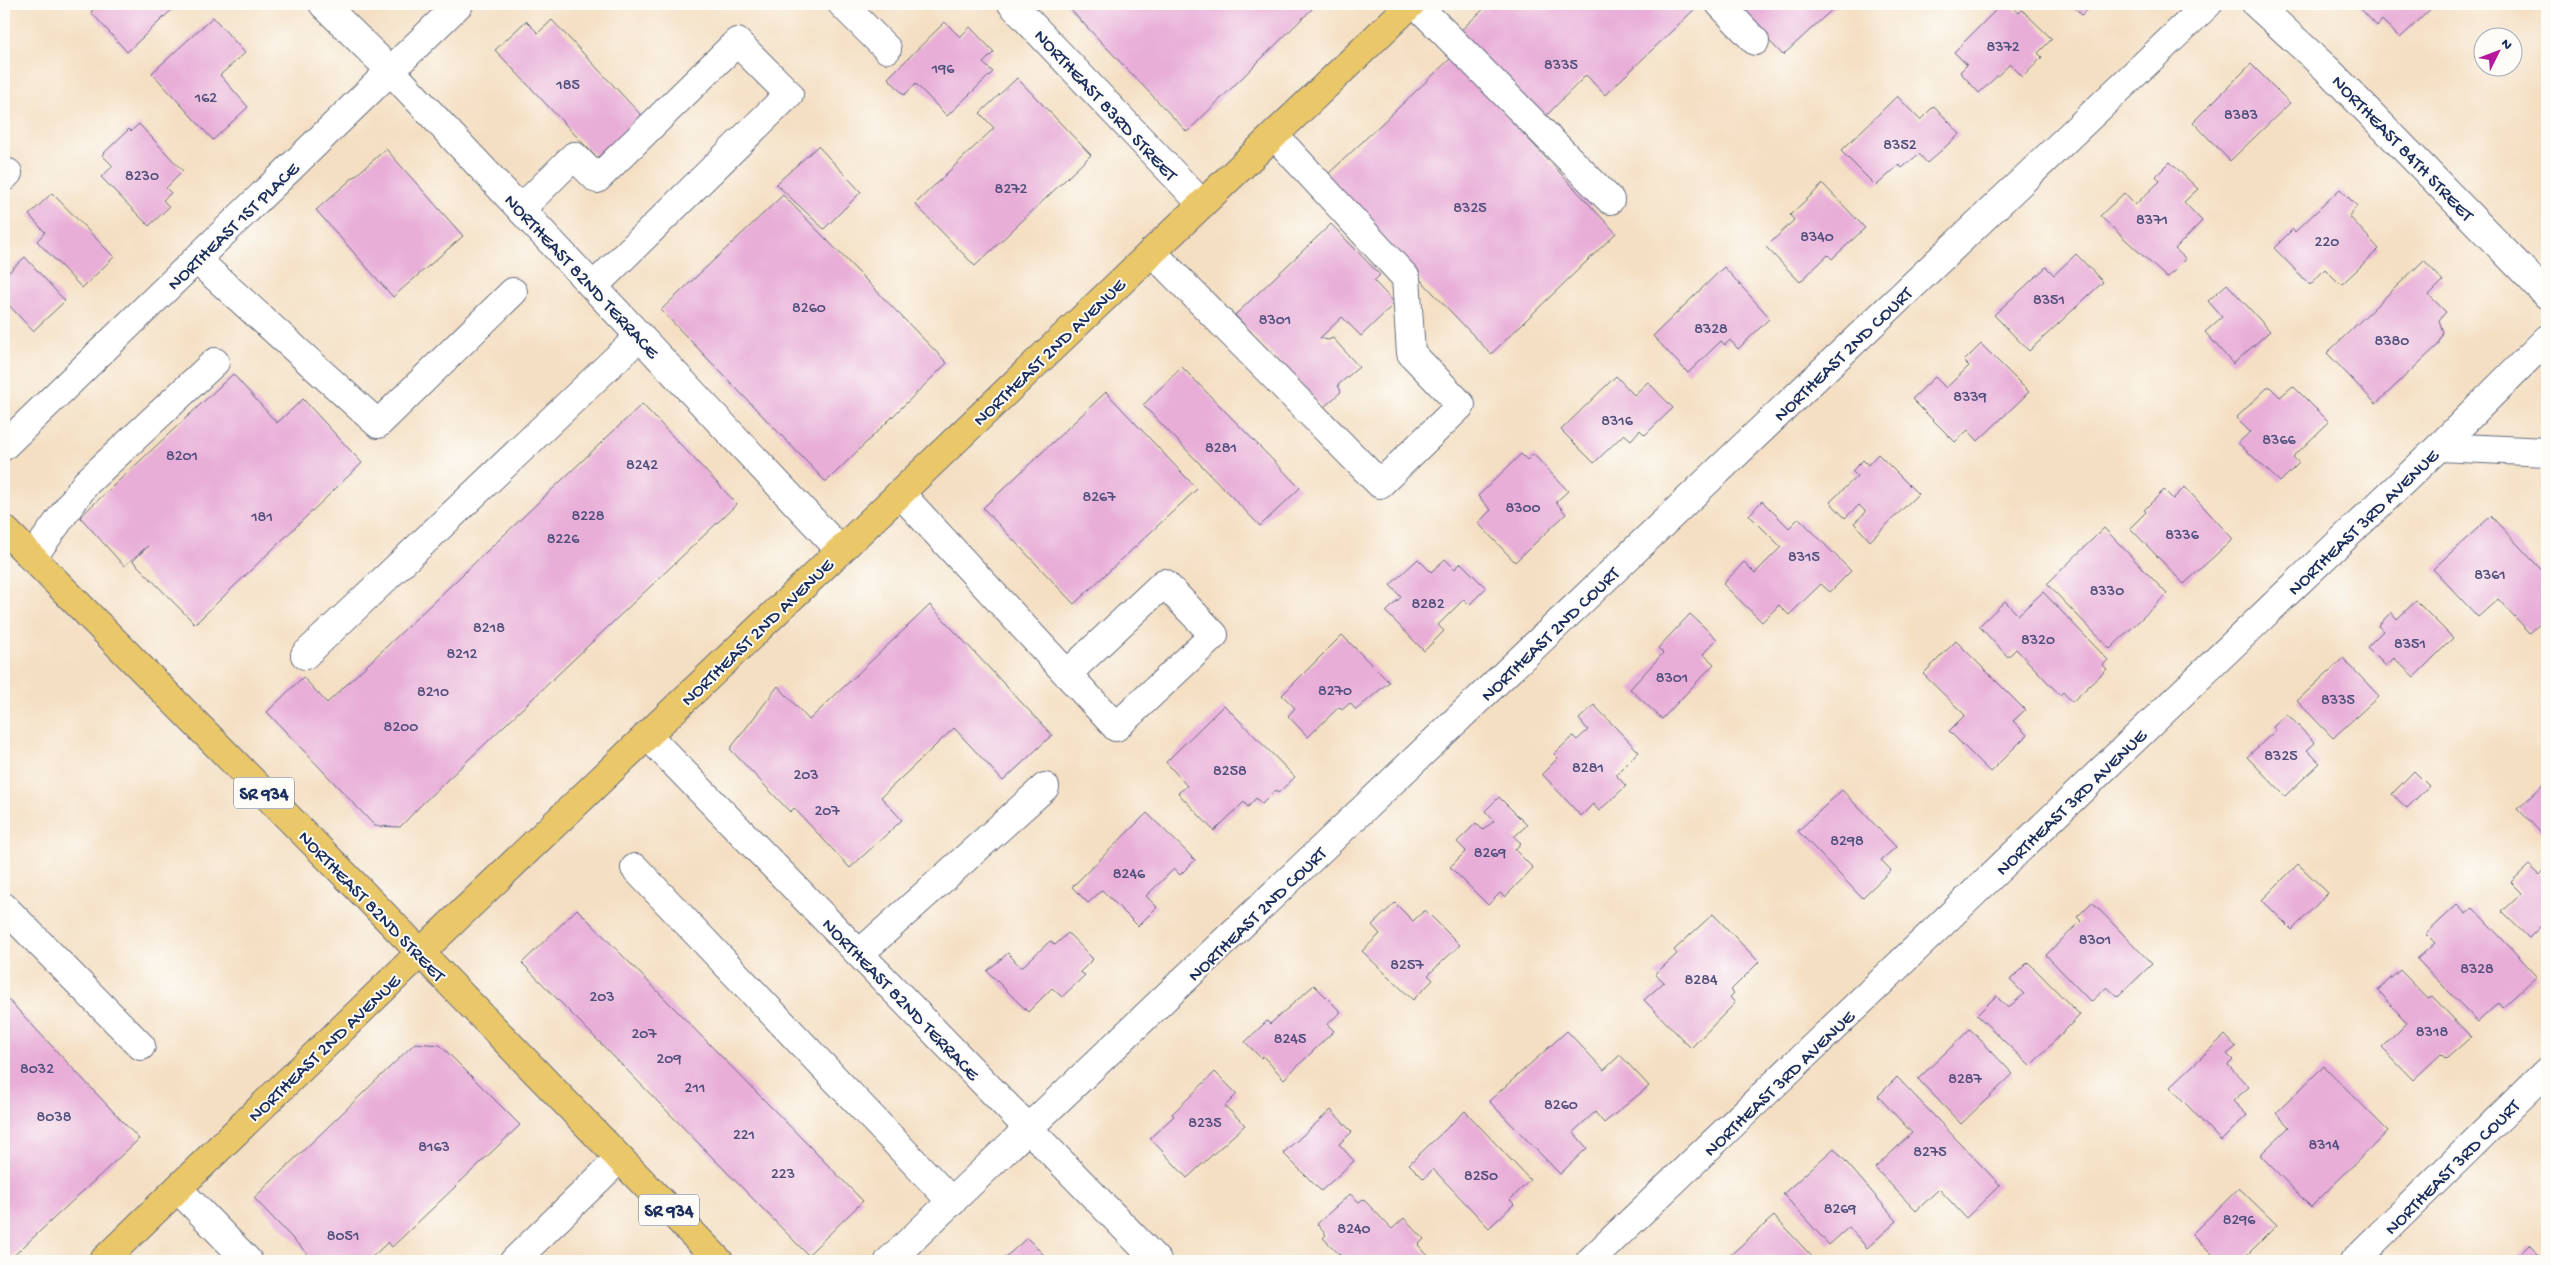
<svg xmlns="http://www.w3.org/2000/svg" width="2551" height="1265" viewBox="0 0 2551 1265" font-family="'Gochi Hand',sans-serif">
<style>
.building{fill:#e8aed8}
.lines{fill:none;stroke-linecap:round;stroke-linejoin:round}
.minor-casing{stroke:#676d81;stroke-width:30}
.major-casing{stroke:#676d81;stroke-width:30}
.minor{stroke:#fff;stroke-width:28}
.major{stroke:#eac769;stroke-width:28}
.labels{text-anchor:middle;stroke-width:4;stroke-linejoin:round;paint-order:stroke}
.number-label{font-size:16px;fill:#4e4f7c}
.shield{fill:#fdfcf7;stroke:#5f6c8c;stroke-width:1}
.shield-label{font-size:18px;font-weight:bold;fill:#1b2f5e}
.street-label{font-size:19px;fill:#1b2f5e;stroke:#fdfcf7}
</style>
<rect width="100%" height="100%" fill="#fdfcf7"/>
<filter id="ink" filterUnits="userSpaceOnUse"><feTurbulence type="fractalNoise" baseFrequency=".02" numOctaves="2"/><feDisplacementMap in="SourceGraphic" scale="10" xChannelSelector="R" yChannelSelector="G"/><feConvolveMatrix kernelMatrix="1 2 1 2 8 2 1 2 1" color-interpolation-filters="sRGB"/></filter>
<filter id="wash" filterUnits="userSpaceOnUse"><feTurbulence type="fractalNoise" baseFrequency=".0096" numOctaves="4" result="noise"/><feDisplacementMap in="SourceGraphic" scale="20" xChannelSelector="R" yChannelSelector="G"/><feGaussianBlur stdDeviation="1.12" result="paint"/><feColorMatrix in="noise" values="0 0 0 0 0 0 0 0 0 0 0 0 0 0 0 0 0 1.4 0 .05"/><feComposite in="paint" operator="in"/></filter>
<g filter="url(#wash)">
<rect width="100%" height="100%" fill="#f4dfc3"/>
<g id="blocks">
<!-- building -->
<g class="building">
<path d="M99,4H178L127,52L91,12Z"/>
<path d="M1065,4H1317L1187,132Z"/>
<path d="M1489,4H1698L1699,5L1605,95L1586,75L1542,120L1458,33Z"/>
<path d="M1733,4H1838L1783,55Z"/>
<path d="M2002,4H2009L2019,13L2022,10L2052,39L2038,53L2042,57L2023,77L2010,64L1979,93L1960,72L1967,65L1954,52Z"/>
<path d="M2071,4H2094L2082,15Z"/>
<path d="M2356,4H2432L2434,6L2400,38L2382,20L2377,26Z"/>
<path d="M213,17L245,53L220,75L248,107L213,140L152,73Z"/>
<path d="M552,20L642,116L597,158L495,50L526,21L538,33Z"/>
<path d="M945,22L960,37L970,27L994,52L983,63L993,72L947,116L916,84L904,95L888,78Z"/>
<path d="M1452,57L1616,233L1491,354L1324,178Z"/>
<path d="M2251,64L2290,103L2230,161L2193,122Z"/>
<path d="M1017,78L1091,155L975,266L915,204L994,128L980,113Z"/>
<path d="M1897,96L1920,120L1934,106L1960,134L1927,163L1919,154L1902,168L1899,165L1876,186L1841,151Z"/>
<path d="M139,124L183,171L166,188L171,193L163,200L169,207L149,226L101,177L113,166L102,155L129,129L131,131Z"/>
<path d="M818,146L861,192L824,229L776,184Z"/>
<path d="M386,149L463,236L393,297L316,210Z"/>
<path d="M2170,162L2198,189L2184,202L2202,221L2175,249L2186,259L2167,278L2100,216L2124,193L2135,205L2160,181L2156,176Z"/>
<path d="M1823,184L1865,228L1832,259L1828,255L1800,282L1766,247L1794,220L1790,215Z"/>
<path d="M2340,189L2357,206L2349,216L2379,249L2341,285L2325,269L2310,285L2274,248L2293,229L2295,232Z"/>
<path d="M52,193L114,257L82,288L37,241L45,232L29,215Z"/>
<path d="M783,195L947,363L826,482L661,310Z"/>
<path d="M1331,224L1380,275L1374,281L1395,303L1361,336L1342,317L1320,338L1328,340L1333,338L1359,367L1338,385L1341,392L1323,408L1235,315Z"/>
<path d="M2076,254L2103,282L2029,351L1994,315L2046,267L2054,275Z"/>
<path d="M25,257L65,301L33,331L4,300V268L8,273Z"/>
<path d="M2424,260L2443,281L2429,295L2446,312L2439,320L2443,332L2438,345L2376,404L2327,353Z"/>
<path d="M1724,267L1770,318L1738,349L1730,340L1725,345L1721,341L1688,373L1653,336Z"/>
<path d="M2227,284L2270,331L2233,364L2205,332L2222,317L2208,301Z"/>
<path d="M1981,344L2029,392L1978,441L1968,430L1955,442L1912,399L1935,377L1946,388L1969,366L1964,361Z"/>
<path d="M1182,367L1300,488L1260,526L1143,405Z"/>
<path d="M233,374L277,423L303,399L362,463L195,624L133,561L148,546L124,566L80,517Z"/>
<path d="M1616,376L1634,395L1648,382L1673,408L1645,435L1640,430L1631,440L1624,434L1594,463L1561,430Z"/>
<path d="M2269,386L2280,397L2293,386L2329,422L2293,457L2299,463L2280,482L2238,443L2250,432L2236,418Z"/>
<path d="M1106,392L1197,489L1074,604L983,508Z"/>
<path d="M642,404L737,504L423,803L400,827L375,826L267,712L303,677L327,703Z"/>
<path d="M1521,454L1527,460L1533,454L1568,491L1556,502L1566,514L1515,562L1478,523L1491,510L1478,496Z"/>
<path d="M1878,454L1918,494L1870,541L1854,523L1866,512L1859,505L1845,518L1830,502L1857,476L1852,471L1863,460L1868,465Z"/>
<path d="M2185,487L2233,539L2184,584L2130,528L2146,512L2144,510L2164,490L2173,499Z"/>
<path d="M1762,501L1789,528L1799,518L1851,571L1830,592L1821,584L1789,615L1779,605L1762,622L1723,584L1744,562L1755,573L1781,547L1749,515Z"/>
<path d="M2491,516L2547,576V617L2530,633L2498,599L2478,617L2433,569Z"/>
<path d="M2104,528L2167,594L2110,649L2047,584Z"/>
<path d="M1418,559L1431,572L1445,559L1455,569L1461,563L1486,588L1469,605L1464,599L1438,625L1444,631L1424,651L1386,612L1401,597L1390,585Z"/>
<path d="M2043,592L2108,660L2103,665L2107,669L2072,702L2063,692L2060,695L2016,649L2008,657L1979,626L2005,601L2018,615Z"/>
<path d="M2416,601L2453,638L2414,677L2394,658L2386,666L2367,647L2383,631L2378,626L2391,612L2397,619Z"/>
<path d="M930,605L1052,735L1003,781L954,728L881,797L902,820L850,868L794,808L790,812L730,749L778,686L809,720Z"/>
<path d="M1690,614L1717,639L1703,654L1714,664L1662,719L1630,689L1663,653L1658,648Z"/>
<path d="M1342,635L1389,682L1356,710L1350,703L1342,710L1339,707L1308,737L1288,716L1295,708L1282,695Z"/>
<path d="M1956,641L2025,710L2013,721L2027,735L1990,772L1949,731L1965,715L1923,674Z"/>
<path d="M2343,658L2379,696L2333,738L2297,701Z"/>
<path d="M1224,705L1295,777L1278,793L1276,790L1262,804L1256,798L1248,807L1244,802L1214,831L1178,793L1187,786L1166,762Z"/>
<path d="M1594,705L1639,752L1616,775L1626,786L1599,811L1593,804L1581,816L1542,774L1558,758L1554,754L1573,736L1577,740L1588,730L1579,719Z"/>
<path d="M2287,714L2315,743L2307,750L2320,763L2285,796L2247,757L2276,730L2273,727Z"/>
<path d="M2414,771L2429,786L2407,808L2392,794Z"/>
<path d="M2547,781V839L2518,809Z"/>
<path d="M1842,790L1896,847L1881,860L1891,870L1862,898L1798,831Z"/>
<path d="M1499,797L1527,825L1514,837L1521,843L1515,850L1533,868L1505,897L1500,893L1488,905L1450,867L1466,851L1457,842L1476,823L1483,830L1494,821L1485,811Z"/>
<path d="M1147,813L1195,860L1180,875L1174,869L1146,896L1157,907L1138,926L1102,890L1088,903L1072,887Z"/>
<path d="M2298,864L2328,893L2292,930L2262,900Z"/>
<path d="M2529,865L2540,875L2547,867V920L2529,938L2502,912L2522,893L2511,882Z"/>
<path d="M2092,902L2152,964L2118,997L2107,987L2091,1002L2046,955L2081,921L2077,917Z"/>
<path d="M1395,903L1413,921L1425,910L1460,945L1428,975L1433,980L1413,1000L1362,951L1380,934L1372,925Z"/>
<path d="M2457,905L2466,914L2473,908L2537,976L2502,1008L2498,1003L2478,1022L2417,959L2435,943L2426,934Z"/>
<path d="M577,909L863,1201L808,1255L522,963Z"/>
<path d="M1713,914L1759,962L1731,990L1734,993L1730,997L1735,1003L1691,1048L1644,1000L1664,982L1655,974L1677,954L1674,950Z"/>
<path d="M1068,933L1093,959L1080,972L1085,975L1062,997L1052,988L1028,1012L987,971L1008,953L1021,968L1050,941L1055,945Z"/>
<path d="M2028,962L2080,1015L2030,1066L1977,1015L1996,996L2008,1008L2024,994L2010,980Z"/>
<path d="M2400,970L2428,999L2432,996L2471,1037L2446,1059L2441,1054L2413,1080L2382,1048L2407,1023L2378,990Z"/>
<path d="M1314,985L1341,1012L1327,1024L1334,1031L1284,1079L1263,1056L1261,1058L1245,1042L1267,1021L1270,1024Z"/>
<path d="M4,995L139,1139L8,1261H4Z"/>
<path d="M1970,1029L2013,1074L1961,1124L1918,1079Z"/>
<path d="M1567,1031L1604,1070L1620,1055L1649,1086L1604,1123L1595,1112L1573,1132L1587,1148L1560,1174L1489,1101Z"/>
<path d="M2225,1035L2236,1047L2227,1054L2233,1060L2228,1065L2249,1087L2233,1101L2247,1115L2221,1141L2170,1087Z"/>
<path d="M415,1043L440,1045L520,1125L392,1247L388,1242L368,1261H314L254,1198Z"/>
<path d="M2324,1066L2388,1131L2311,1207L2260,1155L2289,1127L2276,1113Z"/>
<path d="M1215,1072L1237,1094L1225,1106L1245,1125L1187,1178L1150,1138L1174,1116L1172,1114Z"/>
<path d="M1897,1077L2000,1185L1966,1218L1939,1189L1916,1211L1875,1168L1912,1133L1878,1096Z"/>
<path d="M1331,1110L1352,1132L1339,1144L1354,1161L1321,1191L1283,1153Z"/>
<path d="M1465,1111L1530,1180L1510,1200L1514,1204L1489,1228L1433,1169L1424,1179L1409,1164Z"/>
<path d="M1834,1148L1897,1221L1867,1248L1849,1227L1829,1245L1783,1194Z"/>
<path d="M2239,1188L2277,1225L2241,1261H2219L2192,1234Z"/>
<path d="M1350,1194L1359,1202L1363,1199L1392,1229L1404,1218L1424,1239L1418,1245L1433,1261H1346L1323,1238L1326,1235L1317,1224Z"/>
<path d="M1774,1216L1816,1261H1730L1727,1258Z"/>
<path d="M1027,1238L1050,1261H1001Z"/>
<path d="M2529,1245L2545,1261H2513Z"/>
</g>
</g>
</g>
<g filter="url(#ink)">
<use href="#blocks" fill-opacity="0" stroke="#676d81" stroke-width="1"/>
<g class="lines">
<defs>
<g id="minor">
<path d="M323,4L390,70L840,550"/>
<path d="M842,4L887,49"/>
<path d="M1012,4L1202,204"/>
<path d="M1416,4L1610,200"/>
<path d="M1720,4L1755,41"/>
<path d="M2256,4L2328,70L2547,295"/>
<path d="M4,177L8,173"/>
<path d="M521,209L574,156L597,179L737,42L789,94L594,286"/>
<path d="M1152,252L1380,484L1461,405L1411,353L1406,278L1274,135"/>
<path d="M197,260L378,424L513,292"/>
<path d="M4,446L459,4"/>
<path d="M2439,447L2547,452"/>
<path d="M900,493L1116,727L1214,635L1164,583L1067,674"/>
<path d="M32,558L86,483L215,362"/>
<path d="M305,655L640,336"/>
<path d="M647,735L1157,1261"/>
<path d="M635,868L952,1202"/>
<path d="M4,907L141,1046"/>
<path d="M859,954L1045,787"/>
<path d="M178,1189L248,1261"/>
<path d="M514,1261L619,1159"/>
<path d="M889,1261L2208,4"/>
<path d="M1590,1261L2439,447L2547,339"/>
<path d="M2354,1261L2547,1071"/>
</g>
<g id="major">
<path d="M4,529L353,883L719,1261"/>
<path d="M103,1261L420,953L1411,4"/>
</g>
</defs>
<!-- minor casing -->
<use href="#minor" class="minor-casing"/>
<!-- major casing -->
<use href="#major" class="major-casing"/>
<!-- minor -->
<use href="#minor" class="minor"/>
<!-- major -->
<use href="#major" class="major"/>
</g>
</g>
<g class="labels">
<!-- number labels -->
<g class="number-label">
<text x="2003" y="51">8372</text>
<text x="1561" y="69">8335</text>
<text x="943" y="73">196</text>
<text x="568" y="89">185</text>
<text x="206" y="102">162</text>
<text x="2241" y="119">8383</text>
<text x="1900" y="149">8352</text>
<text x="142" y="180">8230</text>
<text x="1011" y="193">8272</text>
<text x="1470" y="212">8325</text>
<text x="2152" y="224">8371</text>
<text x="1817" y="241">8340</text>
<text x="2327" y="246">220</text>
<text x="2049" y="304">8351</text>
<text x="809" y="312">8260</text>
<text x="1275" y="324">8301</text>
<text x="1711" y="333">8328</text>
<text x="2392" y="345">8380</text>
<text x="1970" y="401">8339</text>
<text x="1617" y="425">8316</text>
<text x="2279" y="444">8366</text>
<text x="1221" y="452">8281</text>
<text x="182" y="460">8201</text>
<text x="642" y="469">8242</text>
<text x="1099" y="501">8267</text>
<text x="1523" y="512">8300</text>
<text x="588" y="520">8228</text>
<text x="262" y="521">181</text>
<text x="2182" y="539">8336</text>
<text x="563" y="543">8226</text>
<text x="1804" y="561">8315</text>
<text x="2490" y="579">8361</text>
<text x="2107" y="595">8330</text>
<text x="1428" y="608">8282</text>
<text x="489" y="632">8218</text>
<text x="2038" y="644">8320</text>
<text x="2410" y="648">8351</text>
<text x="462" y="658">8212</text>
<text x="1672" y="682">8301</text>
<text x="1335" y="695">8270</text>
<text x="433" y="696">8210</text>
<text x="2338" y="704">8335</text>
<text x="401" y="731">8200</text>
<text x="2281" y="760">8325</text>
<text x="1588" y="772">8281</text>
<text x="1230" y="775">8258</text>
<text x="806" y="779">203</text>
<text x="827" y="815">207</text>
<text x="1847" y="845">8298</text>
<text x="1490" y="857">8269</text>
<text x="1129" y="878">8246</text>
<text x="2095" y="944">8301</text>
<text x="1407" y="969">8257</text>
<text x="2477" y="973">8328</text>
<text x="1701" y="984">8284</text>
<text x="602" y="1001">203</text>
<text x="2432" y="1036">8318</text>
<text x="644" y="1038">207</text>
<text x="1290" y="1043">8245</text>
<text x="669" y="1063">209</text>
<text x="37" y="1073">8032</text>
<text x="1965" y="1083">8287</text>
<text x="695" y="1092">211</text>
<text x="1561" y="1109">8260</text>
<text x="54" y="1121">8038</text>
<text x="1205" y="1127">8235</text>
<text x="744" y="1139">221</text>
<text x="2324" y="1149">8314</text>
<text x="434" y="1151">8163</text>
<text x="1930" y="1156">8275</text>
<text x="783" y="1178">223</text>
<text x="1481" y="1180">8250</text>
<text x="1840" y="1213">8269</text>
<text x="2239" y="1224">8296</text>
<text x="1354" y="1233">8240</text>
<text x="343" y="1240">8051</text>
</g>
<!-- shield labels -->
<g class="shield">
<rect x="234" y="777.5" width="60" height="31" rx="4"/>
<rect x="639" y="1194.5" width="60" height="31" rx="4"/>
</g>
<g class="shield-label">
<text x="264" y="799">SR 934</text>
<text x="669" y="1216">SR 934</text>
</g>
<!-- street labels -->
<g class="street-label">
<text transform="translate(1107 104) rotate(47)" y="7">NORTHEAST 83RD STREET</text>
<text transform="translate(2404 147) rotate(46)" y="7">NORTHEAST 84TH STREET</text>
<text transform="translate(232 225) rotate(-44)" y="7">NORTHEAST 1ST PLACE</text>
<text transform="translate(583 275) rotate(47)" y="7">NORTHEAST 82ND TERRACE</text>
<text transform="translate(1048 351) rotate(-44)" y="7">NORTHEAST 2ND AVENUE</text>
<text transform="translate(1842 353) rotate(-44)" y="7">NORTHEAST 2ND COURT</text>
<text transform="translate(2362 521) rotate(-44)" y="7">NORTHEAST 3RD AVENUE</text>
<text transform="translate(756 631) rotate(-44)" y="7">NORTHEAST 2ND AVENUE</text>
<text transform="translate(1549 633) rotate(-44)" y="7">NORTHEAST 2ND COURT</text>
<text transform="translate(2070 801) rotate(-44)" y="7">NORTHEAST 3RD AVENUE</text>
<text transform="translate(373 905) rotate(46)" y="7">NORTHEAST 82ND STREET</text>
<text transform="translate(1256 913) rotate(-44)" y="7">NORTHEAST 2ND COURT</text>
<text transform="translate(902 998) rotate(46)" y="7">NORTHEAST 82ND TERRACE</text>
<text transform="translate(323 1047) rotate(-44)" y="7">NORTHEAST 2ND AVENUE</text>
<text transform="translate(1778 1082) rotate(-44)" y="7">NORTHEAST 3RD AVENUE</text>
<text transform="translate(2451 1166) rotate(-45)" y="7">NORTHEAST 3RD COURT</text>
</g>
</g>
<!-- margin -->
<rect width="2551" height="1265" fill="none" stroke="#fdfcf7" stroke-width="20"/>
<!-- north arrow -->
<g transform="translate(2498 52) rotate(48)"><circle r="24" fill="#fdfcf7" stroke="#a3aaba"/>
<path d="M0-4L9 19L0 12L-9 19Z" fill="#b5179e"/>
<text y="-8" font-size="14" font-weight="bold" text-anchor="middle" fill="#1b2f5e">N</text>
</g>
</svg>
